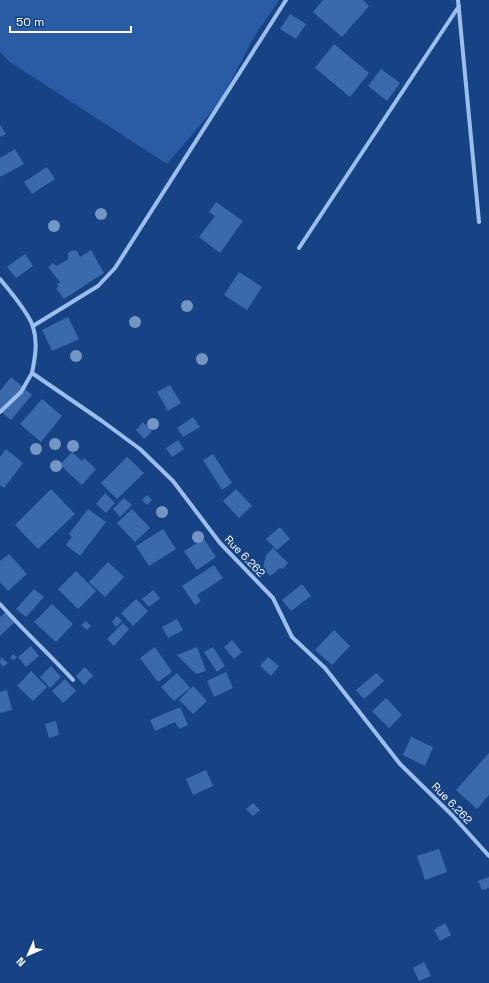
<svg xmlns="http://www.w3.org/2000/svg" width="489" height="983" viewBox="0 0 489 983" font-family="'Space Grotesk',sans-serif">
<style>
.green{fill:#295ca4}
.building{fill:#3b6aac}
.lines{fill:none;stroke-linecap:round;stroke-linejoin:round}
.minor{stroke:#9bbeed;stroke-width:4}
.tree{fill:#7496c5}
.labels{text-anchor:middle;stroke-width:4;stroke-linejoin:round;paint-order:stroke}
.street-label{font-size:11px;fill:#fff;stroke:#174384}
</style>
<rect width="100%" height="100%" fill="#174384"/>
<!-- green -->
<path class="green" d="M0,0H279L254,37L219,103L167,164L10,62L0,52Z"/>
<!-- building -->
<g class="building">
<path d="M323,0H363L369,6L342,37L313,12Z"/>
<path d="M290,14L306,24L296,39L280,29Z"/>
<path d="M334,44L369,73L350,97L315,68Z"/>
<path d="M381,69L400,83L387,101L368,86Z"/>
<path d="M0,125L6,134L0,137Z"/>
<path d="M15,149L24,164L0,177V158Z"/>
<path d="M47,167L55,179L32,194L24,182Z"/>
<path d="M216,202L243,221L220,253L199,237L215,216L209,212Z"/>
<path d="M73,250L77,251L80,257L91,250L104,273L64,299L56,288L59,287L57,284L60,282L48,267L53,263L57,266L68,259V253Z"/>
<path d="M25,254L33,266L16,278L7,267Z"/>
<path d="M239,272L262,287L247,310L224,295Z"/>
<path d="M68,317L79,339L52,351L42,330Z"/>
<path d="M11,377L32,395L11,420L0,411V391Z"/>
<path d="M170,385L181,403L168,411L157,392Z"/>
<path d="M42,399L62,416L41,442L20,424Z"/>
<path d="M193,417L200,427L183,437L177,428Z"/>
<path d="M143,422L152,432L144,439L136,430Z"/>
<path d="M178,440L184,449L172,457L166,448Z"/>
<path d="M6,449L23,463L4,488L0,485V457Z"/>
<path d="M72,452L82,461L84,458L96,469L82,485L60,465Z"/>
<path d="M213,454L232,483L222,490L203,460Z"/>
<path d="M127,457L144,473L117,499L101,483Z"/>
<path d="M51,489L75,514L38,549L15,525Z"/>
<path d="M236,489L252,506L239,518L223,501Z"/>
<path d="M105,493L115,503L106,513L96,504Z"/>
<path d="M147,495L152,500L147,505L142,500Z"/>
<path d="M124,498L132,505L120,517L113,509Z"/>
<path d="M88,509L106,522L80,556L66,545L72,537L69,534Z"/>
<path d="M132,509L150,528L135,542L117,523Z"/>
<path d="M280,527L290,539L277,550L266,539Z"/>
<path d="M163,529L176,549L149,566L136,546Z"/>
<path d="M204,539L216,557L197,570L184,551Z"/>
<path d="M273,548L288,563L283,569L280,568L270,576L263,568L266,555Z"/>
<path d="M9,554L27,574L8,591L0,582V561Z"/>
<path d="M108,562L124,577L105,597L89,582Z"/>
<path d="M214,565L223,578L197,595L201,601L195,605L182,586Z"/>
<path d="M76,571L96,591L78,609L58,589Z"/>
<path d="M302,584L311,596L291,611L282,600Z"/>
<path d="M34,589L44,597L26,617L16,609Z"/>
<path d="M153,590L160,598L149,607L142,599Z"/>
<path d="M136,599L148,611L133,626L121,613Z"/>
<path d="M52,604L73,624L56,642L34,622Z"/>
<path d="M6,612L15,622L0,636V617Z"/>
<path d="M117,616L122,621L116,627L112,622Z"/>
<path d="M177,619L183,630L168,638L162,627Z"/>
<path d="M86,621L91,626L87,630L81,625Z"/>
<path d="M123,623L129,629L114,646L107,639Z"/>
<path d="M334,630L350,646L332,665L315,650Z"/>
<path d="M232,640L242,652L234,659L224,647Z"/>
<path d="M31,646L39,656L26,667L18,657Z"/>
<path d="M155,647L172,672L158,682L140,658Z"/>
<path d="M197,647L206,671L196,674L177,655Z"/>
<path d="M213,647L225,666L217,672L204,652Z"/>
<path d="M13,654L17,657L14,660L10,658Z"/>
<path d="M1,657L8,663L3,667L0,663Z"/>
<path d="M268,657L279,666L271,676L260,666Z"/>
<path d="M51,666L61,677L50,688L40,677Z"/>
<path d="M85,667L93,676L84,685L76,676Z"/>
<path d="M31,671L47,687L33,701L17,686Z"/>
<path d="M226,672L233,688L214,697L207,681Z"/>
<path d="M177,673L190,688L174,701L161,687Z"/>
<path d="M376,673L384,681L364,699L356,690Z"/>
<path d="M65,679L76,691L63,703L52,691Z"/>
<path d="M193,686L207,701L193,714L179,700Z"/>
<path d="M7,690L12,710L0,713V692Z"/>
<path d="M386,698L402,715L389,728L372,711Z"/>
<path d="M180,707L188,725L179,729L175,722L155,731L150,720Z"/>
<path d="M56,721L59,735L49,738L45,724Z"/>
<path d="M411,737L433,747L425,766L403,755Z"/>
<path d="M489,753V795L477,809L456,790Z"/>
<path d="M206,770L213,786L193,795L186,779Z"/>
<path d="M253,803L260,810L253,816L246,809Z"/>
<path d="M439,849L447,872L425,880L417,856Z"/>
<path d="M489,877V888L482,890L478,881Z"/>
<path d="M445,923L451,935L440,941L434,930Z"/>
<path d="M424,962L431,976L419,981L413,968Z"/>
</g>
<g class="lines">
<!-- minor -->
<g class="minor">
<path d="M458,0L479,222"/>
<path d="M299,248L459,6"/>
<path d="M0,279C9,290 29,313 33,327C38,342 35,358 32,373L102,421L140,449L173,481L220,543L273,598L292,637L325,668L400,764L452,815L489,856"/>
<path d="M33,326L98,286L115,268L286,0"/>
<path d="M0,412L21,392L32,373"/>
<path d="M0,604C23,630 49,654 73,680"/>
</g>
</g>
<!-- trees -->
<g class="tree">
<circle cx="101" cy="214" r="6"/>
<circle cx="54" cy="226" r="6"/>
<circle cx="187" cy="306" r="6"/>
<circle cx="135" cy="322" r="6"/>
<circle cx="76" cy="356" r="6"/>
<circle cx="202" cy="359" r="6"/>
<circle cx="153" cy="424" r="6"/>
<circle cx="55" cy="444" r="6"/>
<circle cx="73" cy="446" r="6"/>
<circle cx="36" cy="449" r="6"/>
<circle cx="56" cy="466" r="6"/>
<circle cx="162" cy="512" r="6"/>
<circle cx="198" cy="537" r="6"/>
</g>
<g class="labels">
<!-- street labels -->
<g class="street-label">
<text transform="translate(245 556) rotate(46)" y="4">Rue 6.262</text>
<text transform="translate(452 803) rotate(46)" y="4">Rue 6.262</text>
</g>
</g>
<!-- north arrow -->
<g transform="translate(28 955) rotate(225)" stroke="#174384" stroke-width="3" paint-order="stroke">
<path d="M0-3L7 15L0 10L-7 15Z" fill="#ffffff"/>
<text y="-6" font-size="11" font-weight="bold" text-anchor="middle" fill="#ffffff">N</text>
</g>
<!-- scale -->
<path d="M10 26v6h121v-6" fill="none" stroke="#ffffff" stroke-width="2"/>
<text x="16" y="26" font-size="12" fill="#ffffff" stroke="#174384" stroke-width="3" paint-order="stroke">50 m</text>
</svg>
